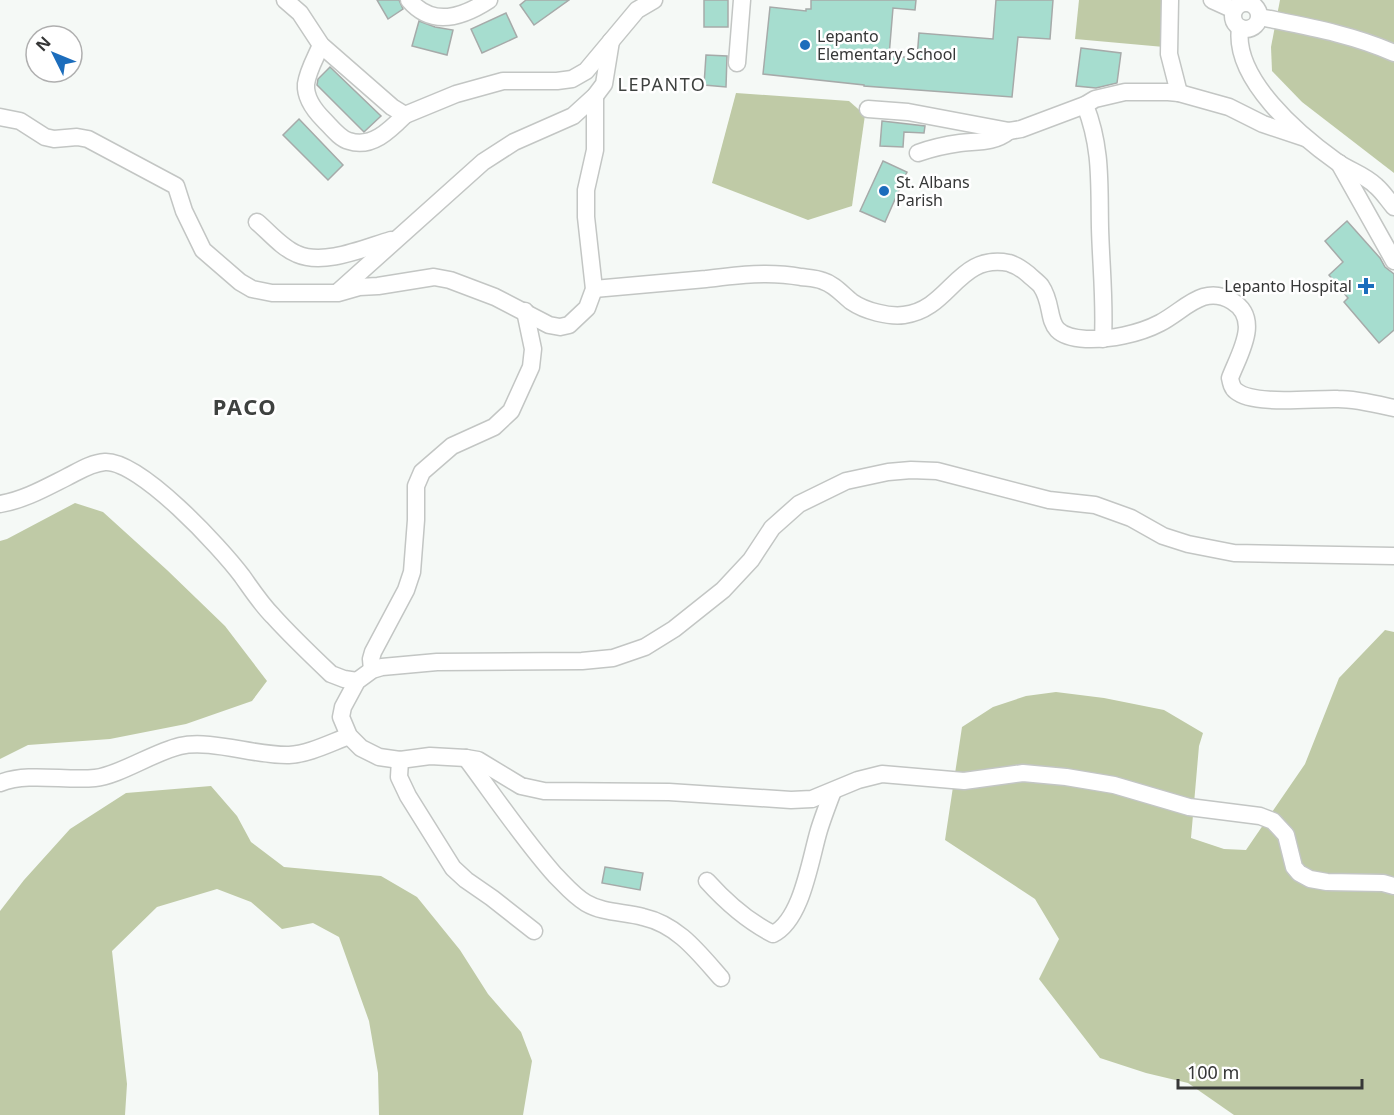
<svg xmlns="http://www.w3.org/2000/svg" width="1394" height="1115" viewBox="0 0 1394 1115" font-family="'Noto Sans',sans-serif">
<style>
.green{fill:#bfcaa6}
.building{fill:#a6ddcf;stroke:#a6aaa9;stroke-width:1.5}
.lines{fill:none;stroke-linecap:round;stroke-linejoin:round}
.minor-casing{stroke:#c3c6c4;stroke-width:19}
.minor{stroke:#fff;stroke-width:16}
.poi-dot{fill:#1c6dbc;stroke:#fff;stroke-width:2}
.labels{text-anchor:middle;stroke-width:5;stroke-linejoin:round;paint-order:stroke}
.poi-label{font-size:16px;fill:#363737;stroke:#fff;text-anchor:start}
.neighbourhood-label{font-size:18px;letter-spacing:1.5px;fill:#3e413f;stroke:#fff}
.district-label{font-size:22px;font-weight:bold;letter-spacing:1.5px;fill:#3e413f;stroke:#fff}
</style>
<rect width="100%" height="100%" fill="#f5f9f6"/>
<!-- green -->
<g class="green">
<path d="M1079,0H1168L1164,47L1075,39Z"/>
<path d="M1280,0H1394V173L1302,102L1272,71L1271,47Z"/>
<path d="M736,93L849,101L865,115L852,206L808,220L712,183Z"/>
<path d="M75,503L103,512L167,570L225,626L267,681L252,701L186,724L110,739L28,745L0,759V541L7,539Z"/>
<path d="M1385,630L1394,632V1115H1234L1188,1083L1146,1073L1100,1058L1039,979L1059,939L1035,899L945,840L962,727L993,707L1026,696L1056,692L1104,698L1164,710L1203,733L1199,746L1191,838L1224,849L1246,850L1305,764L1339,678Z"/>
<path d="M211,786L237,816L251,842L284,867L381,876L417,897L460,950L488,994L521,1032L532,1061L523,1115H379L378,1073L369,1021L339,937L313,923L282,929L251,902L217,889L157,907L112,951L127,1084L125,1115H0V911L24,880L70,829L126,793Z"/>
</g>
<!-- building -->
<g class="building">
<path d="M377,0H399L403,9L388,19Z"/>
<path d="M526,0H569L534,25L520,5Z"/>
<rect x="704" y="0" width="24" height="27"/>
<path d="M811,0H916L915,10L893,8L889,56L917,58L919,33L993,39L996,0H1053L1050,39L1018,37L1012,97L864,86V85L763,74L770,7L806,11V9H811Z"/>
<path d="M506,13L517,37L482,53L471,29Z"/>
<path d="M419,21L435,27L453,30L447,55L412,46Z"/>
<path d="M1081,48L1121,53L1117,83L1096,88L1076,86Z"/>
<path d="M706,55L727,56L726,87L704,85Z"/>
<path d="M330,67L381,116L365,131L364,132L317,85L318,79Z"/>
<path d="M299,119L343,165L328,180L283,135Z"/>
<path d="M882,121L925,126L924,133L904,132L903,147L880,146Z"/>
<path d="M883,161L907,172L885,222L860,211Z"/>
<path d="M1347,221L1380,258L1385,267L1394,274V330L1379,343L1344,302L1348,298L1329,275L1343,262L1325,241Z"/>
<path d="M605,867L643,873L640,890L602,883Z"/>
</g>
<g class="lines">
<defs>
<g id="minor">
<path d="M285,0L300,13L321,45L392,107L405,115L456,94L503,81H557L572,79L586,71L637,10L654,0"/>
<path d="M409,0C433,28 463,17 489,0"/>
<path d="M1170,0L1169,54L1179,93"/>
<path d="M1212,0L1234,10"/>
<circle cx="1246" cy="16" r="13"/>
<path d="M1260,17C1304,26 1352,34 1394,53"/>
<path d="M1240,28C1233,79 1299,135 1337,162C1350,171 1365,175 1376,186C1383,192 1388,200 1394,207"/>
<path d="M321,45C316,57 308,70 306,84C305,98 315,111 324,120C331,127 340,139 349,141C372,149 391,129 405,115"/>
<path d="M737,63L742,0"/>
<path d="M1085,105C1102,148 1099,184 1100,228C1101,265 1105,302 1103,339"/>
<path d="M868,109L908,112L1009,131L1021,129L1085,105L1095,99L1125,92H1168L1179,93L1229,107L1263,124L1305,138"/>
<path d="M0,117L20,121L45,137L54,139L77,137L88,139L176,186L184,211L203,250L240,282L252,289L272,293H338L359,287L378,286L434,277L450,280L495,297L549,325L560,327L569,325L587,308L594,289L586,217V190L595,150V96"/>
<path d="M918,153C932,148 945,145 960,143C978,141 994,143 1009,131"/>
<path d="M1339,163L1394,261"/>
<path d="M257,222C269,232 282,248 297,254C324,266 364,248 391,240"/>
<path d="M594,289C631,286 669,282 706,279C738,275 769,271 801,277C808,278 816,278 823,281C834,284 843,295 852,302C865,311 889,317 904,315C951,309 957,253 1009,263C1016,265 1022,269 1028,274C1032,278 1038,282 1041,286C1058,311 1039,336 1086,339C1109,340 1139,334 1160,323C1185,310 1203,284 1232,301C1262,319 1239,354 1230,378C1231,383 1232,388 1236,391C1254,406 1314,398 1338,399C1356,399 1376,404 1394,408"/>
<path d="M339,291L483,162L514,142L573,116L595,96L604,84L611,41"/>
<path d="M0,504C24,500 45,488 67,477C79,471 91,463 105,462C140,460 221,548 242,576C252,590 261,604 273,616C291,636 311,655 331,674L344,679L357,681"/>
<path d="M1394,556L1234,553L1188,544L1163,536L1131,518L1095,505L1049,500L937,471L911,470L888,472L846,481L799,504L772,528L751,560L723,590L674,629L645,647L613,658L582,661L437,662L382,667L372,670L357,681L343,707L341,717L349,736L361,748L379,757L400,760L430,756L466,758L478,760L521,786L544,791L669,792L791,800L812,799L858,780L882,774L964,781L1023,773L1066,777L1114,785L1189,807L1260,816L1273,821L1286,835L1294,867L1299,873L1310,879L1327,882L1383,883L1394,886"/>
<path d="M372,670L371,659L373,652L406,590L412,572L416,520V486L422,472L452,446L494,427L511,411L531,367L533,349L525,311"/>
<path d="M466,758C495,797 523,839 555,875C565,885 574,896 586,903C603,913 624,912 643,917C678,925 698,952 721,978"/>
<path d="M400,760L399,777L408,796L453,868L466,880L492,898L534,931"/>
<path d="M0,783C29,772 64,781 95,778C118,776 154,752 180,746C211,739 255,756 289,755C309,754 330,743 349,736"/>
<path d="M707,881C726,902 747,921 773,934C802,920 810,860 819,830C823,817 828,804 833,791"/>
</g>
</defs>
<!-- minor casing -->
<use href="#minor" class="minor-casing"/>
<!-- minor -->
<use href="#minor" class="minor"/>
</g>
<!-- markers -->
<g class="poi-dot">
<circle cx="805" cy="45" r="6"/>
<circle cx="884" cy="191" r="6"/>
<path d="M1363 277h6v6h6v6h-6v6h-6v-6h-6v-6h6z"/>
</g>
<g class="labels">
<!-- poi labels -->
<g class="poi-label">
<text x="817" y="42">Lepanto<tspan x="817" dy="18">Elementary School</tspan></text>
<text x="896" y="188">St. Albans<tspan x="896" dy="18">Parish</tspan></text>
<text x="1352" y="292" text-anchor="end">Lepanto Hospital</text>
</g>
<!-- neighbourhood labels -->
<g class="neighbourhood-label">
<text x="662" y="91">LEPANTO</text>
</g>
<!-- district labels -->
<g class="district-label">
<text x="245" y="415">PACO</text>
</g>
</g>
<!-- north arrow -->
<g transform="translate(54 54) rotate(313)"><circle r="28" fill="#ffffff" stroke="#afafaf" stroke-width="1.5"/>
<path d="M0-4.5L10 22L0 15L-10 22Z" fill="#1c6dbc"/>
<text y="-9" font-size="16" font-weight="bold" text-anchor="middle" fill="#363737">N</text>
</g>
<!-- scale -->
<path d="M1178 1079v9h184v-9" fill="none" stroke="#363737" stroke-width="3"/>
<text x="1187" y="1079" font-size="18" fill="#363737" stroke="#ffffff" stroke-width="4.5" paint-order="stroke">100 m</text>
</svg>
